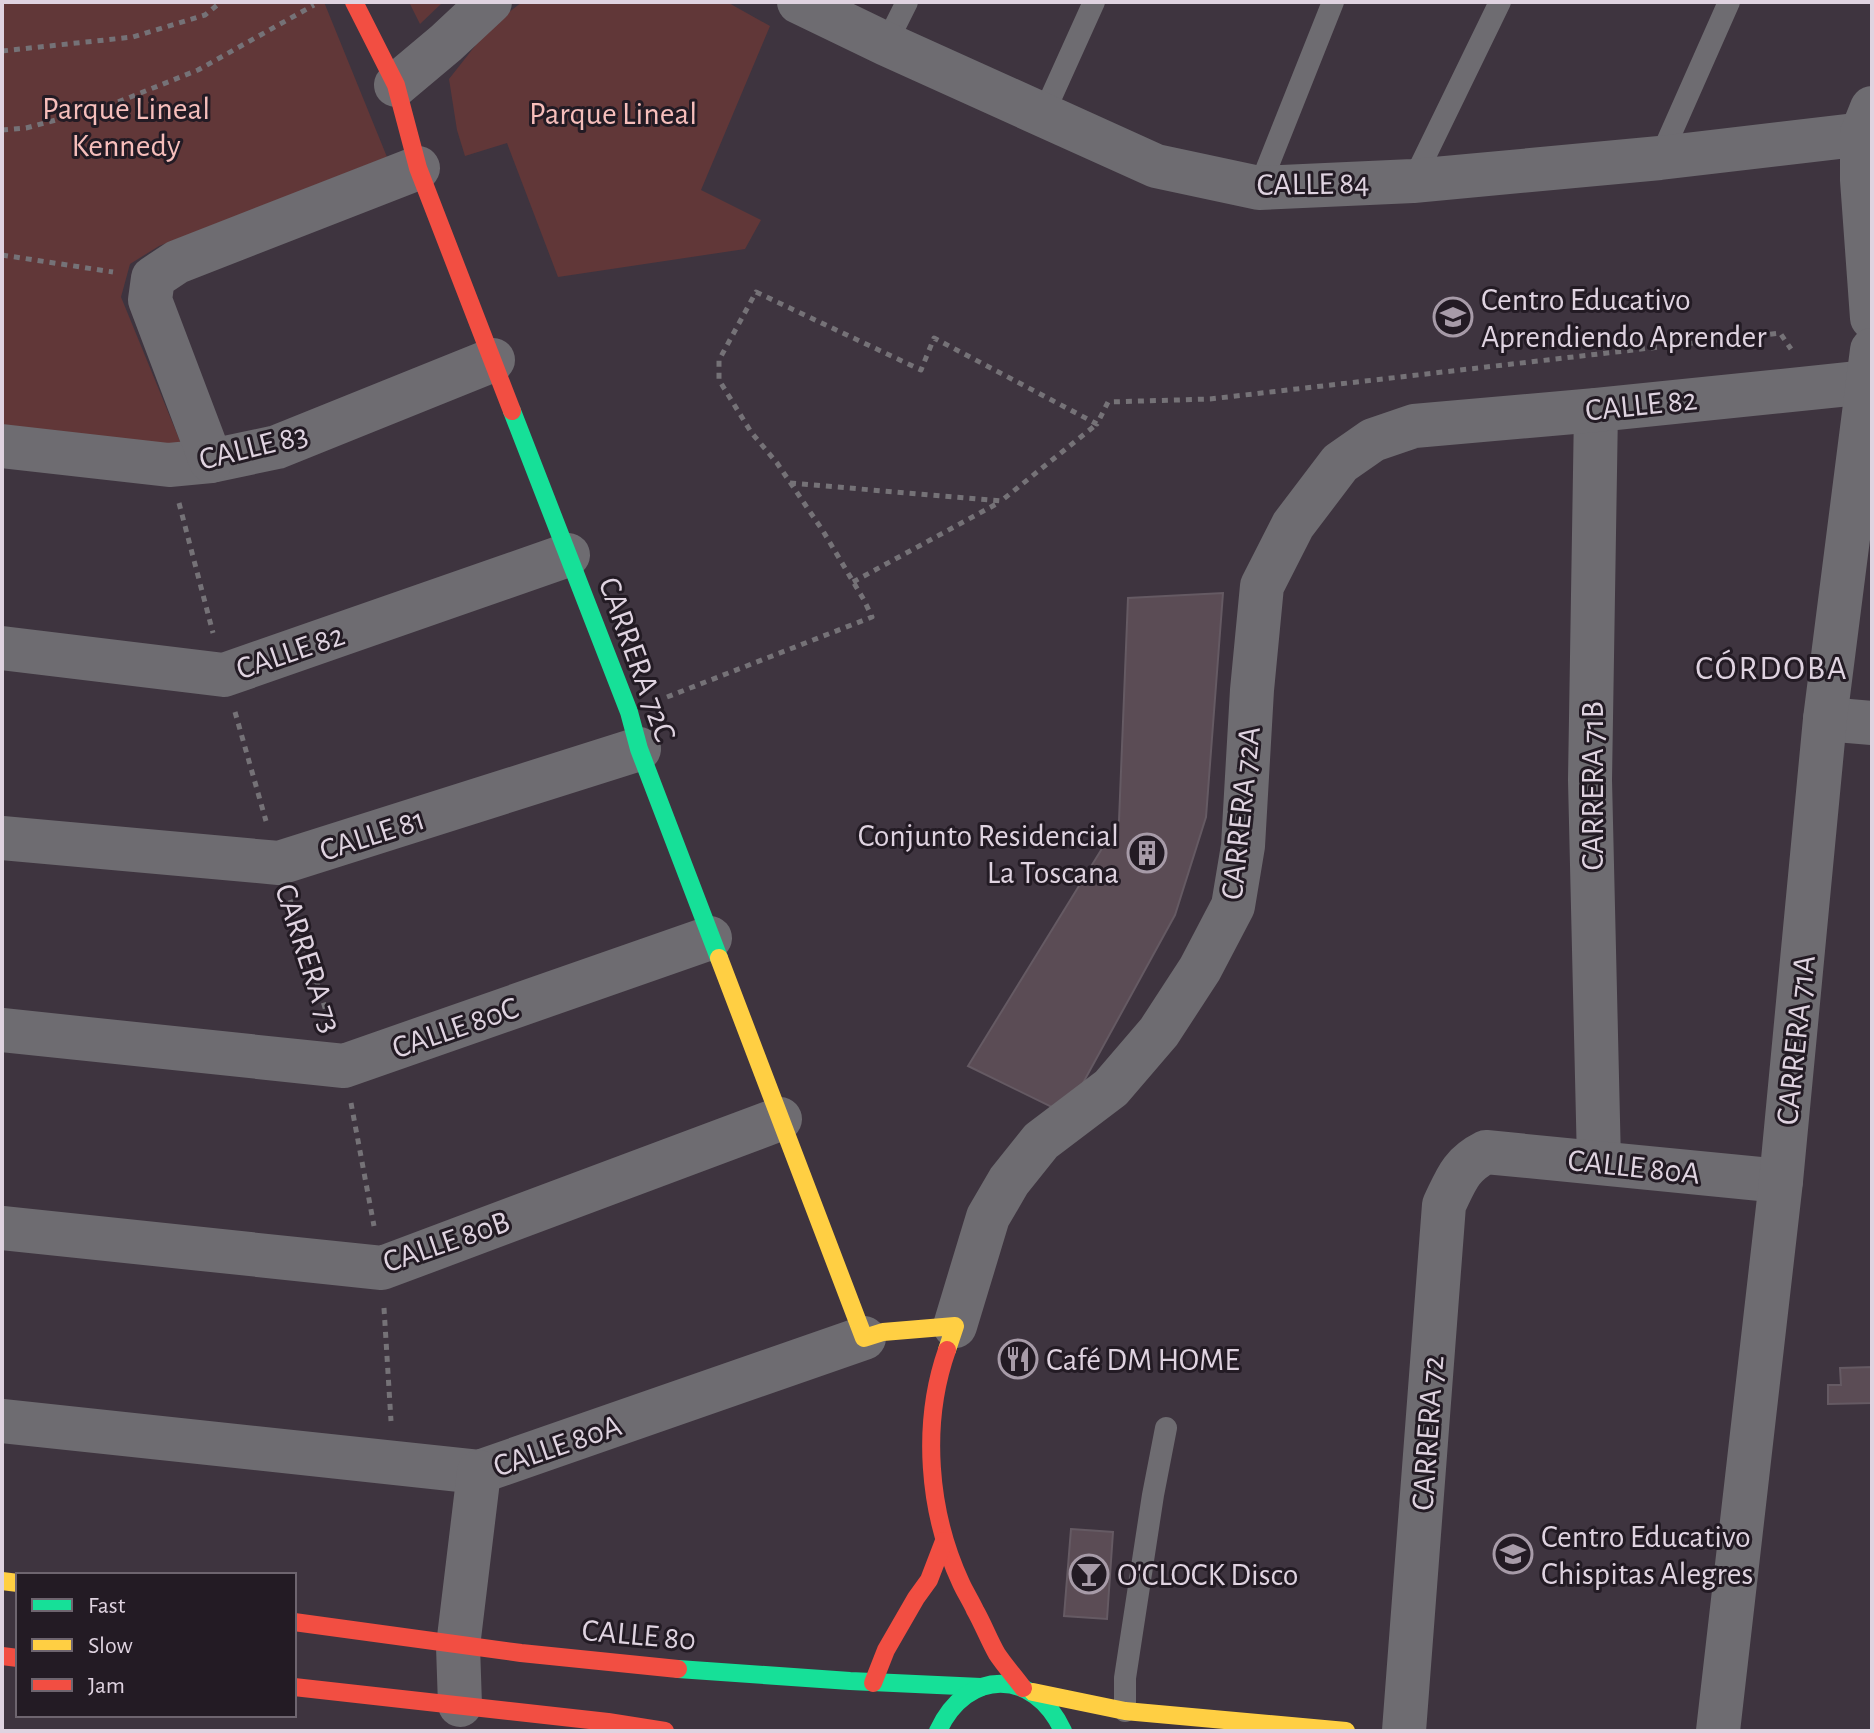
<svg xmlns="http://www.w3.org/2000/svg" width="1874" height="1733" viewBox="0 0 1874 1733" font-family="'Alegreya Sans',sans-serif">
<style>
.green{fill:#613738}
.building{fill:#5b4c55;stroke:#655a63;stroke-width:2}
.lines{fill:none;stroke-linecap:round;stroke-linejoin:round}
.path{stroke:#757277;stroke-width:5;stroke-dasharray:6 6;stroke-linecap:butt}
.lane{stroke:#6e6c71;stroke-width:22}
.street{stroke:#6e6c71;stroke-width:44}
.fast{stroke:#16e098;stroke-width:18}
.slow{stroke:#ffcf43;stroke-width:18}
.jam{stroke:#f24e42;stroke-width:18}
.labels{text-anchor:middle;stroke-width:6;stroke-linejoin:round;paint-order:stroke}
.park-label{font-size:32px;fill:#f6bebb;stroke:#231b24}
.street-label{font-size:32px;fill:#dfd3e0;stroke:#231b24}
.poi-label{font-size:32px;fill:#dfd3e0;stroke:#231b24;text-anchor:start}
.neighbourhood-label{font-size:34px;letter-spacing:2px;fill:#dfd3e0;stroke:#231b24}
</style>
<rect width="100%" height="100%" fill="#3e343f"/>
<!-- green -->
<g class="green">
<path d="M2,2H324L387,157L159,246L130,264L121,297L182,446L2,429Z"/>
<path d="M409,2H443L420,24Z"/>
<path d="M522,2H727L770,26L701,190L761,220L745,249L558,277L507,143L465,156L457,130L449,79L490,27Z"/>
</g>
<!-- building -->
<g class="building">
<path d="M1223,593L1206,817L1175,915L1066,1114L968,1066L1119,821L1128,598Z"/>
<path d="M1872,1367V1403L1828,1404V1385H1841L1840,1368Z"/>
<path d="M1071,1529L1113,1532L1107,1619L1064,1616Z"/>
</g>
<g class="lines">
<!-- path -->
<g class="path">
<path d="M2,51L133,37L205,15L221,2"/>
<path d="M2,130L26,128L108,106L198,70L314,5"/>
<path d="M2,255L113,272"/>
<path d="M790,483L1001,501L1097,424"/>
<path d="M179,503L213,633"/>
<path d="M853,582L1000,502"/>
<path d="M667,697L872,617L864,600L823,531L777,463L751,432L719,380V360L756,292L921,370L934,338L1097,424L1108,402L1210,399L1780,333L1791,349"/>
<path d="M235,712L266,821"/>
<path d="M290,900L330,1023"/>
<path d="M351,1103L374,1226"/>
<path d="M384,1308L391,1421"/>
</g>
<!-- lane -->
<g class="lane">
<path d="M886,44L907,2"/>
<path d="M1043,115L1094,2"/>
<path d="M1660,158L1729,2"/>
<path d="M1413,181L1500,2"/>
<path d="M1259,188L1333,2"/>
<path d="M1125,1711V1678L1153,1495L1166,1428"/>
</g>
<!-- street -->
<g class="street">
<path d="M799,2L886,44L1156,166L1259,188L1413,181L1660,158L1872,133"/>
<path d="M396,85L446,43L490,2"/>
<path d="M1872,108L1862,133V180L1872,318"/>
<path d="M1596,410L1590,780L1599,1162"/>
<path d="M2,446L169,465L211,461L277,447L493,360"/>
<path d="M211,461L150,300L153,278L177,262L418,168"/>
<path d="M2,648L224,675L568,555"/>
<path d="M1825,719L1872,723"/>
<path d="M2,838L279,863L639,749"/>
<path d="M2,1030L344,1066L710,938"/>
<path d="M2,1228L382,1268L780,1119"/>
<path d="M955,1326L988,1217L1009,1181L1041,1141L1111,1088L1159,1032L1200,969L1233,906L1243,846L1252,690L1262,586L1293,525L1340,463L1373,440L1414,426L1596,410L1868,382"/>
<path d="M2,1421L479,1472L864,1338"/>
<path d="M460,1705L458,1646L479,1472"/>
<path d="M1404,1731L1444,1205C1456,1180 1460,1165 1486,1152L1781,1181"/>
<path d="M1718,1731L1781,1181L1825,719L1872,350"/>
</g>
<!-- fast -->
<g class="fast">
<path d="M512,411L629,712L639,749L719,958"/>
<path d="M678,1669L850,1681L981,1687"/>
<path d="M938,1731C967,1668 1034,1668 1063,1731"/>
</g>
<!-- slow -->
<g class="slow">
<path d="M719,958L864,1338L883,1332L955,1326L947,1350"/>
<path d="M2,1581L18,1583"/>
<path d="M1033,1692L1125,1711L1346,1731"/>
</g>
<!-- jam -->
<g class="jam">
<path d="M354,2L396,85L418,168L512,411"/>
<path d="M947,1350C921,1424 928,1512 961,1583C965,1592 971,1601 975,1610C983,1624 989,1640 997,1654C1005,1666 1015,1677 1023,1688"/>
<path d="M294,1622L521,1653L678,1669"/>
<path d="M2,1656L18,1658"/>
<path d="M873,1683L886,1650L916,1598L929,1580L944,1541"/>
<path d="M294,1687L608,1722L665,1731"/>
</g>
</g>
<!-- icons -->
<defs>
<symbol id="school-ring" viewBox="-11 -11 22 22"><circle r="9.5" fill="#231b24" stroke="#a79ba8" stroke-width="1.5"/><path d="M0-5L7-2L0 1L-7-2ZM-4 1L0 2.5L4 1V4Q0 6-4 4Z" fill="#a79ba8"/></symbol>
<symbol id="building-ring" viewBox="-11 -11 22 22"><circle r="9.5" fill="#231b24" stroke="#a79ba8" stroke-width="1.5"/><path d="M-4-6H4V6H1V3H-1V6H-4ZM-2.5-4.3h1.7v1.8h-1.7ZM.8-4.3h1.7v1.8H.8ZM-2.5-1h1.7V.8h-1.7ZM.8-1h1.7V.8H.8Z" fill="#a79ba8"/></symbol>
<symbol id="restaurant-ring" viewBox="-11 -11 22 22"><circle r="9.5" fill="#231b24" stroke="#a79ba8" stroke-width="1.5"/><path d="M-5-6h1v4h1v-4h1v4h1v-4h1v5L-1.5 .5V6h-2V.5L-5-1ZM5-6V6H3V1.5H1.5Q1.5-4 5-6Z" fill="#a79ba8"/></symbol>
<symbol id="bar-ring" viewBox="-11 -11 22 22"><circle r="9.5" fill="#231b24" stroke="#a79ba8" stroke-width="1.5"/><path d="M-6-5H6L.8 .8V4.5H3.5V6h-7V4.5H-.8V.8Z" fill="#a79ba8"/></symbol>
</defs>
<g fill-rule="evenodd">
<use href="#school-ring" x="1431" y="295" width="44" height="44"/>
<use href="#building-ring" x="1125" y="831" width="44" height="44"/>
<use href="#restaurant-ring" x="996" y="1337" width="44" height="44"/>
<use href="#school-ring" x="1491" y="1532" width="44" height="44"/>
<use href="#bar-ring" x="1067" y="1552" width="44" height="44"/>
</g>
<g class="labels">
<!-- park labels -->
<g class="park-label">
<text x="126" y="119">Parque Lineal<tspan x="126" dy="37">Kennedy</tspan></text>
<text x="613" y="124">Parque Lineal</text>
</g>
<!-- street labels -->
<g class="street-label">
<text transform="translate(1313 183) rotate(-1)" y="11">CALLE 84</text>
<text transform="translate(1641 404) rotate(-6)" y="11">CALLE 82</text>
<text transform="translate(253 446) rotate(-14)" y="11">CALLE 83</text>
<text transform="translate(290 651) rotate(-19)" y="11">CALLE 82</text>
<text transform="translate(638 659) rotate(70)" y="11">CARRERA 72C</text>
<text transform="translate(1592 786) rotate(-90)" y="11">CARRERA 71B</text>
<text transform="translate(1240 813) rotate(-84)" y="11">CARRERA 72A</text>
<text transform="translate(372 834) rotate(-18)" y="11">CALLE 81</text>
<text transform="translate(309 958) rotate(72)" y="11">CARRERA 73</text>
<text transform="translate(455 1027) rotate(-19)" y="11">CALLE 80C</text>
<text transform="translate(1795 1040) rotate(-84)" y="11">CARRERA 71A</text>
<text transform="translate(1634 1166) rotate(6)" y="11">CALLE 80A</text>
<text transform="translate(446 1241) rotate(-19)" y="11">CALLE 80B</text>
<text transform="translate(1427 1433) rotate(-86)" y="11">CARRERA 72</text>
<text transform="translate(557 1445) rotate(-19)" y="11">CALLE 80A</text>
<text transform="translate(639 1634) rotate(5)" y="11">CALLE 80</text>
</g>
<!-- poi labels -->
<g class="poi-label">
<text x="1481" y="310">Centro Educativo<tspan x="1481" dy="37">Aprendiendo Aprender</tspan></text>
<text x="1119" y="846" text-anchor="end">Conjunto Residencial<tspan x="1119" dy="37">La Toscana</tspan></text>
<text x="1046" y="1370">Café DM HOME</text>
<text x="1541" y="1547">Centro Educativo<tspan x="1541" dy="37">Chispitas Alegres</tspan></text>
<text x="1117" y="1585">O'CLOCK Disco</text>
</g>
<!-- neighbourhood labels -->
<g class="neighbourhood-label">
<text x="1772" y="679">CÓRDOBA</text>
</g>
</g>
<!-- border -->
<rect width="1874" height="1733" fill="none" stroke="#dfd3e0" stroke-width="8"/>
<!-- legend -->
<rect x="16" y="1573" width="280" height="144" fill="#231b24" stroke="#6e656f" stroke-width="2"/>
<rect x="32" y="1599" width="40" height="12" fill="#16e098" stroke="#6e656f" stroke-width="2"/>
<text x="88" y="1613" font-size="24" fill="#dfd3e0">Fast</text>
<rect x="32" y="1639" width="40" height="12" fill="#ffcf43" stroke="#6e656f" stroke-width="2"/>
<text x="88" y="1653" font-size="24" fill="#dfd3e0">Slow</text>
<rect x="32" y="1679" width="40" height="12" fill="#f24e42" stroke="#6e656f" stroke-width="2"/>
<text x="88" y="1693" font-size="24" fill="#dfd3e0">Jam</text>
</svg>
